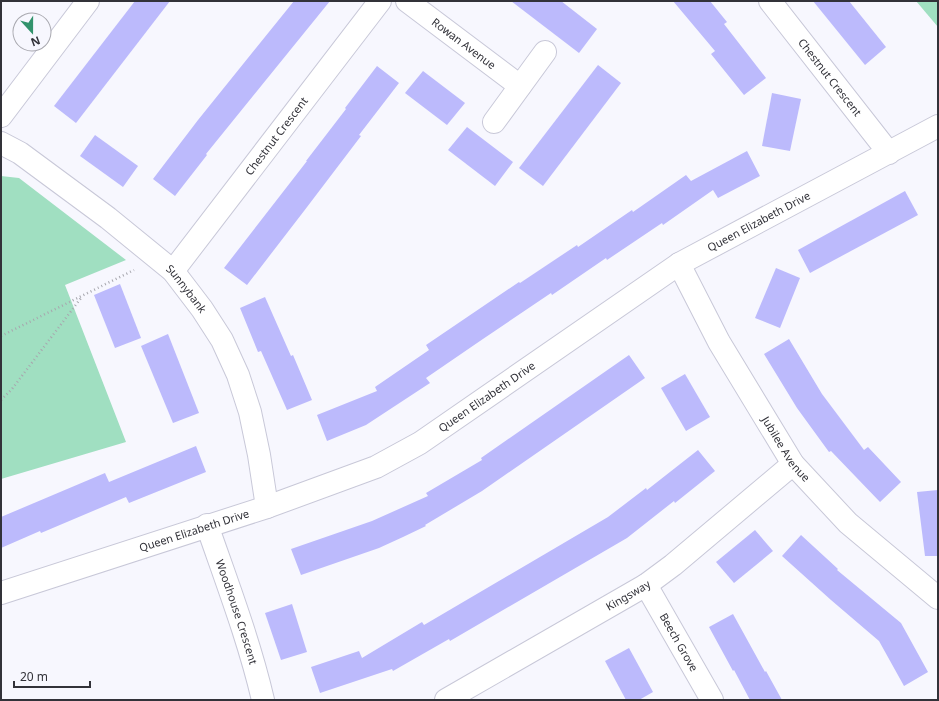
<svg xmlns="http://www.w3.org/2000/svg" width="939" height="701" viewBox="0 0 939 701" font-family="'Noto Sans',sans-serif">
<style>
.green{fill:#a0dfc1}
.building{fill:#bcbafc}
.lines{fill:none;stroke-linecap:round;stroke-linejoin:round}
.minor-casing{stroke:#c8c8d8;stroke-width:24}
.path{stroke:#a7a7ae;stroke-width:2.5;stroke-dasharray:1 3;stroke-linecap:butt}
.minor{stroke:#fff;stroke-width:22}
.labels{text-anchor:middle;stroke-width:3.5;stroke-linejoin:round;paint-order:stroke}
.street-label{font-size:11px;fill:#323239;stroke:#f7f7fe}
</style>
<rect width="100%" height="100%" fill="#f7f7fe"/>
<!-- green -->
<g class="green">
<path d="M916,1H938V27Z"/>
<path d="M1,176L19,178L126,260L65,285L126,442L1,479Z"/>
</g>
<!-- building -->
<g class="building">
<path d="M135,1H170L76,123L54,106Z"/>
<path d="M294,1H330L206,154L207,155L175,196L153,179L198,120Z"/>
<path d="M511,1H561L597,29L579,53Z"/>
<path d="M673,1H710L727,22L724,24L766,78L744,95L711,54L715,51Z"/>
<path d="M813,1H849L886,47L865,65Z"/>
<path d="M598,65L621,83L543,186L519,168Z"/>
<path d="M377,66L399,83L359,135L361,136L304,211L247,285L224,268L307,161H306L346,109L345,108Z"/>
<path d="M423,71L465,103L447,125L405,93Z"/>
<path d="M772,93L801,99L790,151L762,146Z"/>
<path d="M467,127L513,162L495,186L448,150Z"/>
<path d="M95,135L138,166L123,187L80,156Z"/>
<path d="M747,151L760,176L718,198L713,190L663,225L662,223L607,260L606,258L552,295L551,293L480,341L426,378L430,383L366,425L327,441L317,415L377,391L375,387L429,350L426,345L519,282L520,283L577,245L578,247L632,210L633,212L686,175L691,181Z"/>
<path d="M905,191L918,215L810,273L798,250Z"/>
<path d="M776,268L800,278L780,328L755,318Z"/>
<path d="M120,284L141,338L115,348L94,295Z"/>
<path d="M265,297L291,356L293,355L312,400L287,410L261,351L258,352L240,308Z"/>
<path d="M168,334L199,413L173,423L141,346Z"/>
<path d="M789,339L822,394L864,450L868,447L901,482L880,502L831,451L829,452L797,408L764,354Z"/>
<path d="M629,355L645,378L482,491L425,525L426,526L403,537L379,548L301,575L291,549L372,521L428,496L426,493L482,460L481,458Z"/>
<path d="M685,374L710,417L686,431L661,388Z"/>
<path d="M196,446L206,472L129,503L126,497L41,533L40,531L1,548V517L105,473L109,482Z"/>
<path d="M698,450L715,471L675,503L674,501L627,538L450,641L449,639L393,671L392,669L320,693L311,667L359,651L362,658L422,622L424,625L608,517L646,488L647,490Z"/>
<path d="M938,490V556H925L917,492Z"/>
<path d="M755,530L773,551L734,583L716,562Z"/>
<path d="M801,535L838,569L837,570L901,623L928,672L904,686L879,641L831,600L782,556Z"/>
<path d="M292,604L307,652L281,660L265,613Z"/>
<path d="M733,614L765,672L766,671L782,700H750L734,670L733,671L709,627Z"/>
<path d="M629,648L653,692L639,700H626L605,661Z"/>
</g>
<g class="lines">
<defs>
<g id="minor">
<path id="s1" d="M407,1L520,86"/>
<path id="s2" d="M770,1L889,153"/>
<path d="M1,116L88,1"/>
<path d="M494,122L545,52"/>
<path id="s3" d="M1,143L20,153L108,218L173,271L202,309L222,340L238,375L250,412L259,455L267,507"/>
<path id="s4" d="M679,264L719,342L793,464L848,523L938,598"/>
<path id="s5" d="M173,271L380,1"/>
<path id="s6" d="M207,525C227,583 249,640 263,700"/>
<path id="s7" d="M646,585L712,700"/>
<path id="s8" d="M1,593L267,507L376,467L420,443L679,264L938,126"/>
<path id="s9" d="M446,700L646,585L673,565L793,464"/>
</g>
</defs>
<!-- minor casing -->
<use href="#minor" class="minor-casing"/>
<!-- path -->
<g class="path">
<path d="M1,336L134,270"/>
<path d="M1,400L12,389L81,298"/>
</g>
<!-- minor -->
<use href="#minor" class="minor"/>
</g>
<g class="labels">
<!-- street labels -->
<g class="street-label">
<text dy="4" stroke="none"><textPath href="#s1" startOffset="71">Rowan Avenue</textPath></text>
<text dy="4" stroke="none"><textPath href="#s2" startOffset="97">Chestnut Crescent</textPath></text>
<text dy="4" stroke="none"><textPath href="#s5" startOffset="170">Chestnut Crescent</textPath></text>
<text dy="4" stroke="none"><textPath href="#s8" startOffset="851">Queen Elizabeth Drive</textPath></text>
<text dy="4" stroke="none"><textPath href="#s3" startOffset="237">Sunnybank</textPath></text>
<text dy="4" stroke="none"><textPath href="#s8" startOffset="527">Queen Elizabeth Drive</textPath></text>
<text dy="4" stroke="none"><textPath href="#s4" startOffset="214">Jubilee Avenue</textPath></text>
<text dy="4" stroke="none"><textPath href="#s8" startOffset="203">Queen Elizabeth Drive</textPath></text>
<text dy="4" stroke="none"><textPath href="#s9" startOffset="210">Kingsway</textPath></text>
<text dy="4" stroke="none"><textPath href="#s6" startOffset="92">Woodhouse Crescent</textPath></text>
<text dy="4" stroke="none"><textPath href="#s7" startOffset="66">Beech Grove</textPath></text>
</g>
</g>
<!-- border -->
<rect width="939" height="701" fill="none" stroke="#323239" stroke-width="4"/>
<!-- north arrow -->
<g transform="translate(32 32) rotate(159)"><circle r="19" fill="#f7f7fe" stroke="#a8a8af"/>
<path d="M0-3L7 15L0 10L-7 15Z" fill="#32936c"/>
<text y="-6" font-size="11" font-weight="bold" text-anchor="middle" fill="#323239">N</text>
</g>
<!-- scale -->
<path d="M14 681v6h76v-6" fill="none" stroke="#323239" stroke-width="2"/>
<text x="20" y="681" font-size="12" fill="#323239" stroke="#f7f7fe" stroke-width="3" paint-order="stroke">20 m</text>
</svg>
